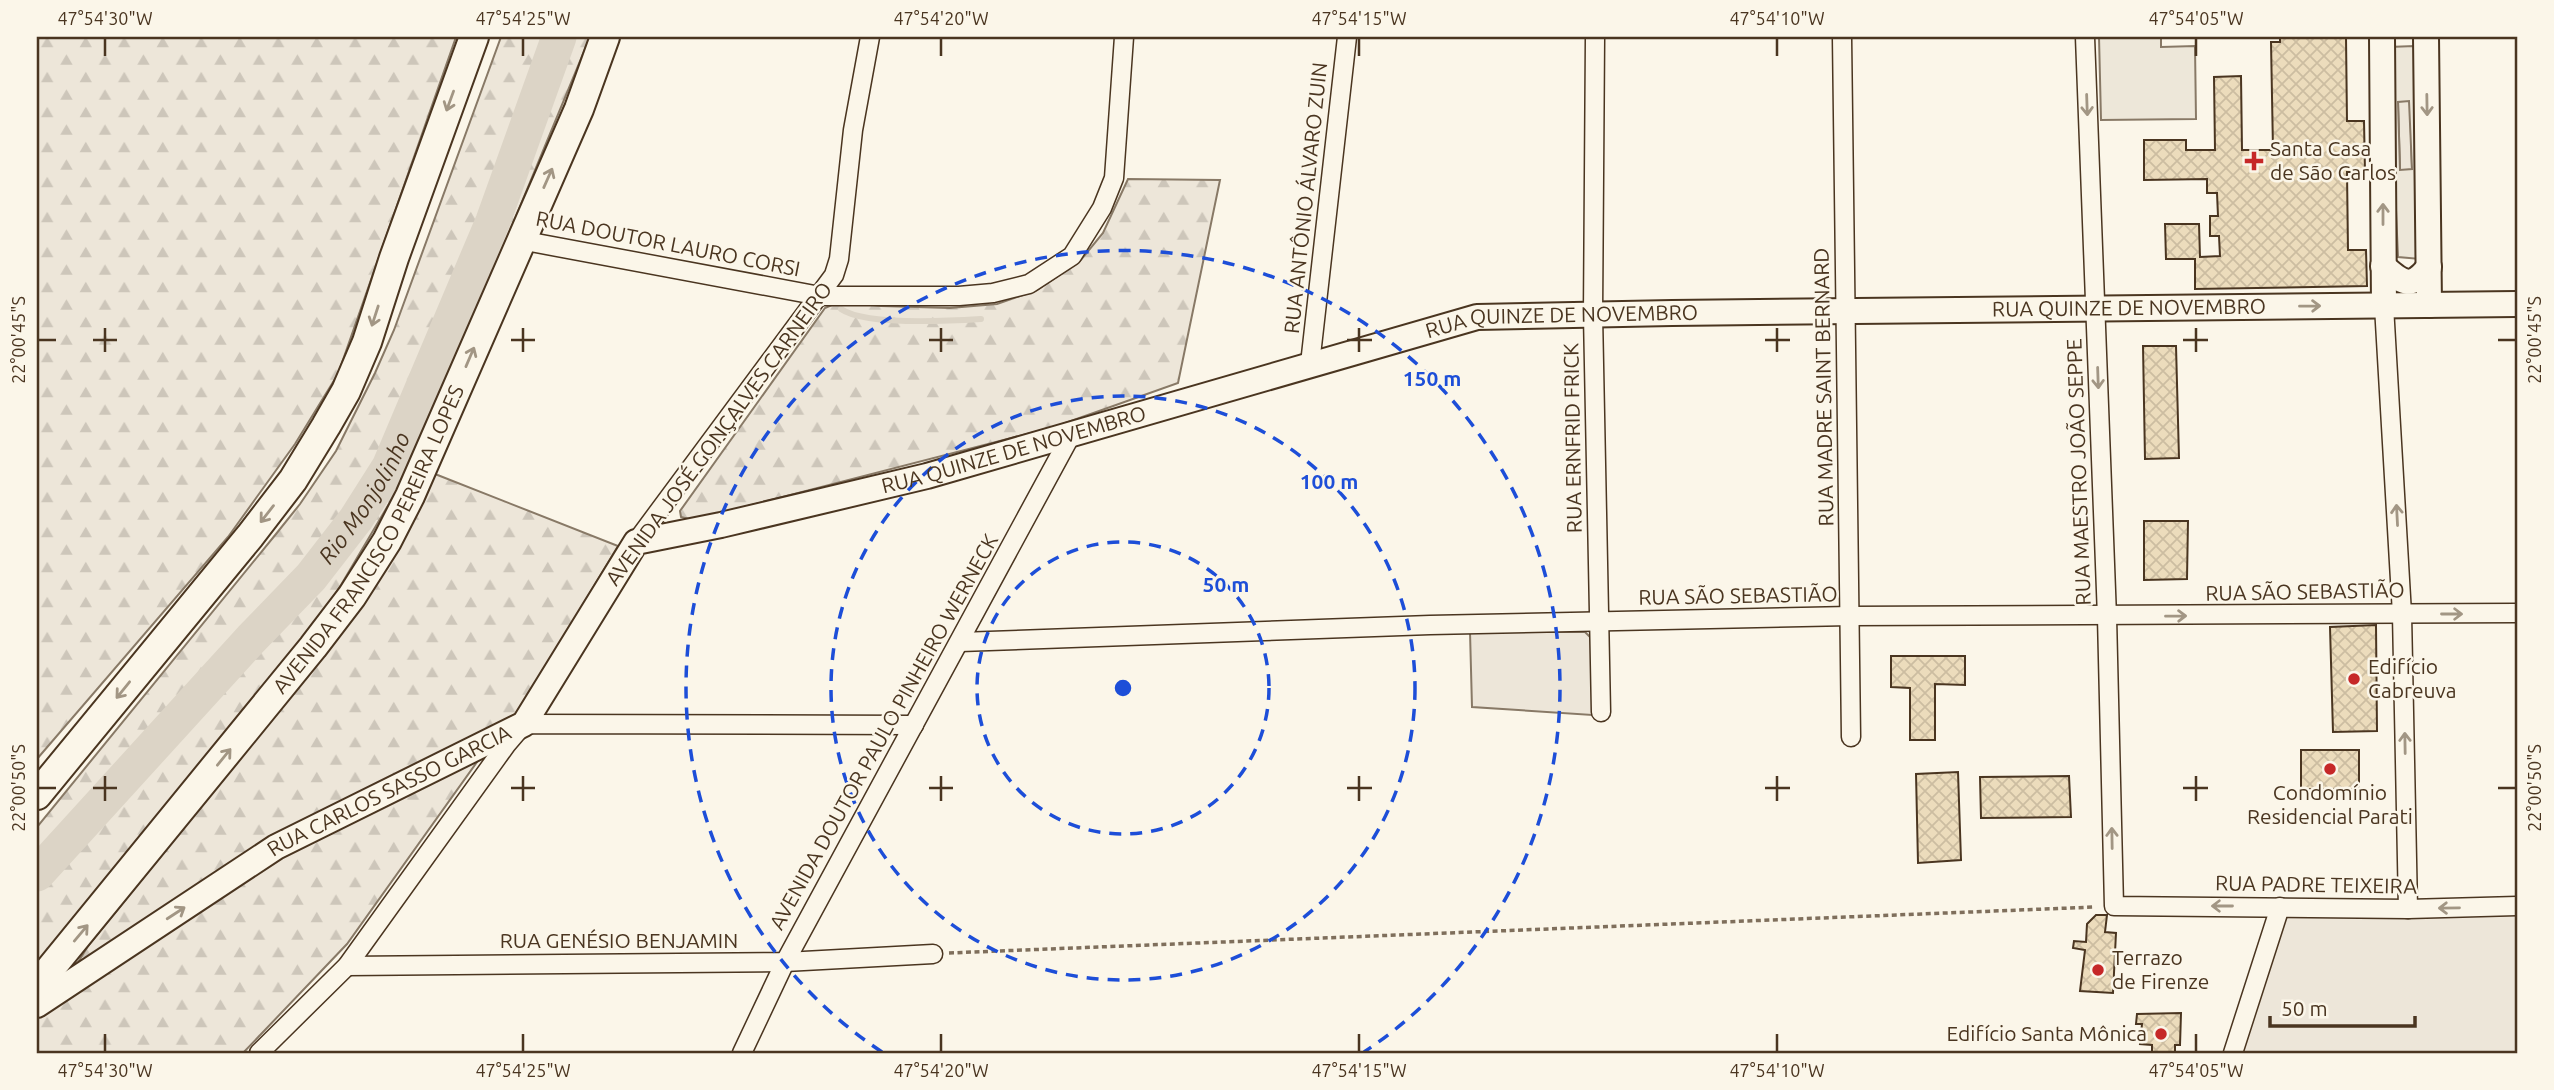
<svg xmlns="http://www.w3.org/2000/svg" width="2554" height="1090" viewBox="0 0 2554 1090" font-family="Ubuntu,sans-serif">
<style>
.forest{fill:url(#forest-firs);stroke:#887966;stroke-width:2}
.park{fill:#ede6d9;stroke:#887966;stroke-width:2}
.parking{fill:#ede7d9;stroke:#887966;stroke-width:2;fill-rule:evenodd}
.lines{fill:none;stroke-linecap:round;stroke-linejoin:round}
.stream{stroke:#dcd4c6;stroke-width:6}
.river{stroke:#dcd4c6;stroke-width:35}
.building{fill:url(#building-cross-hatch);stroke:#4a3520;stroke-width:2}
.street-casing{stroke:#4a3520;stroke-width:21}
.secondary-casing{stroke:#4a3520;stroke-width:28}
.primary-casing{stroke:#4a3520;stroke-width:32}
.path{stroke:#7f6f5c;stroke-width:3.5;stroke-dasharray:5 3.5;stroke-linecap:butt}
.street{stroke:#fbf6e9;stroke-width:18}
.secondary{stroke:#fbf6e9;stroke-width:24}
.primary{stroke:#fbf6e9;stroke-width:28}
.oneway{stroke:#a29684}
.ticks{fill:none;stroke:#4a3520;stroke-width:2.5}
.ring{fill:none;stroke:#1d4ed8;stroke-width:3.5;stroke-dasharray:12 9}
.poi-dot{fill:#c62828;stroke:#fbf6e9;stroke-width:2.5}
.labels{text-anchor:middle;stroke-width:5;stroke-linejoin:round;paint-order:stroke}
.poi-label{font-size:21px;fill:#4a3520;stroke:#fbf6e9;text-anchor:start}
.street-label{font-size:21px;fill:#4a3520;stroke:#fbf6e9}
.water-label{font-size:23px;font-style:italic;fill:#4a3520;stroke:#fbf6e9}
.centre{fill:#1d4ed8;stroke:#fbf6e9;stroke-width:3.5}
.ring-label{font-size:21px;text-anchor:middle;font-weight:bold;fill:#1d4ed8;stroke:#fbf6e9;stroke-width:5;stroke-linejoin:round;paint-order:stroke}
.neatline{fill:none;stroke:#4a3520;stroke-width:2.5}
.ticks-label{font-size:18px;text-anchor:middle;fill:#4a3520}
</style>
<defs>
<pattern id="forest-firs" width="22" height="20" patternUnits="userSpaceOnUse" patternTransform="scale(1.75)"><rect width="22" height="20" fill="#ede6d9"/><path d="M5 1l3.5 6h-7zM16 11l3.5 6h-7z" fill="#cdc6ba"/></pattern>
<pattern id="building-cross-hatch" width="8" height="8" patternUnits="userSpaceOnUse" patternTransform="scale(1.75)"><rect width="8" height="8" fill="#ecdcbc"/><path d="M0 0l8 8M0 8l8-8" fill="none" stroke="#ccbda1"/></pattern>
</defs>
<rect width="100%" height="100%" fill="#fbf6e9"/>
<!-- forest -->
<g class="forest">
<path d="M37,37H456L338,374L295,444L228,537L37,759Z"/>
<path d="M501,37H590L474,318L396,492L341,585L325,610L166,812L37,966V827L276,534L300,504L336,451L375,373L394,330Z"/>
<path d="M1128,179L1220,180L1178,383L1054,427L705,517L689,519L681,517L680,511L825,308L841,301L881,306L950,308L997,304L1037,290L1080,261L1103,233Z"/>
<path d="M435,474L618,546L518,713L302,826L77,964L88,946L336,640Z"/>
<path d="M482,755L347,944L243,1053H37V1014L299,845Z"/>
</g>
<!-- park -->
<g class="park">
<path d="M2398,101H2410L2412,170H2400Z"/>
<path d="M1470,632H1585L1592,639V715L1472,707Z"/>
<path d="M2285,913L2517,915V1053H2242Z"/>
</g>
<!-- parking -->
<g class="parking">
<path d="M2099,37H2161V47L2195,46L2196,119L2101,120Z"/>
<path d="M2414,46L2420,259L2398,257L2389,47ZM2409,101L2412,169L2400,170L2398,102Z"/>
</g>
<g class="lines">
<!-- stream -->
<path class="stream" d="M841,309C865,326 949,321 981,319"/>
<!-- river -->
<path class="river" id="s1" d="M37,874L251,639L311,577L356,519L389,467L493,221L559,37"/>
</g>
<!-- building -->
<g class="building">
<path d="M2280,37H2346L2347,121H2364L2365,172H2347L2348,250H2366L2367,286L2195,289V259H2166L2165,224H2199L2200,257L2220,256L2219,236H2210V216H2218L2217,193H2207V179L2144,180V140H2186V150H2215L2214,77L2241,76L2242,150H2273L2271,42H2280Z"/>
<path d="M2143,346H2176L2179,458L2145,459Z"/>
<path d="M2144,521H2188L2187,579L2144,580Z"/>
<path d="M2376,625L2377,731L2333,732L2330,627Z"/>
<path d="M1891,656H1965V685L1935,684V740H1910V688L1891,687Z"/>
<rect x="2301" y="750" width="58" height="39"/>
<path d="M1958,772L1961,860L1918,863L1916,774Z"/>
<path d="M2069,776L2071,817L1981,818L1980,777Z"/>
<path d="M2096,915H2107L2105,932L2116,933L2113,993L2080,991L2085,950L2073,948L2074,941L2086,942L2087,924Z"/>
<path d="M2181,1013L2180,1045H2175V1053H2152V1045L2140,1044L2142,1024H2136L2137,1014Z"/>
</g>
<g class="lines">
<defs>
<g id="street">
<path d="M1595,37L1593,315L1601,712"/>
<path d="M1842,37L1851,737"/>
<path d="M2085,37L2107,617L2114,906L2408,909L2517,906"/>
<path d="M520,240L820,296H959L993,293L1029,284L1072,256L1102,208L1114,178L1124,37"/>
<path d="M2384,306L2402,614L2408,909"/>
<path d="M1310,364L1347,37"/>
<path d="M636,542L834,275L839,259L853,130L870,37"/>
<path d="M960,642L1430,625L1850,616L2517,613"/>
<path d="M347,966L785,962L933,954"/>
<path d="M259,1053L347,966L506,745L524,724L914,725"/>
<path d="M742,1053L785,962L1071,435"/>
<path d="M2233,1053L2280,907"/>
</g>
<g id="secondary">
<path d="M2382,37L2384,306"/>
<path d="M2426,37L2429,305"/>
<path d="M2383,266C2402,283 2411,290 2429,267"/>
<path id="s2" d="M37,1005L276,847L524,724L636,542L721,525L927,476L1477,317L1672,313L2517,304"/>
</g>
<g id="primary">
<path d="M37,795L250,536L293,480L326,426L346,391L367,342L394,258L474,37"/>
<path id="s3" d="M37,985L313,647L352,596L387,541L410,496L579,109L605,37"/>
</g>
</defs>
<!-- street casing -->
<use href="#street" class="street-casing"/>
<!-- secondary casing -->
<use href="#secondary" class="secondary-casing"/>
<!-- primary casing -->
<use href="#primary" class="primary-casing"/>
<!-- path -->
<path class="path" d="M949,953L2095,907"/>
<!-- street -->
<use href="#street" class="street"/>
<!-- secondary -->
<use href="#secondary" class="secondary"/>
<!-- primary -->
<use href="#primary" class="primary"/>
</g>
<!-- one-way arrows -->
<defs><path id="oneway-shaft" d="M-6 0H5M1.5-3L5.5 0L1.5 3" fill="none" stroke-width="1.6" stroke-linecap="round" stroke-linejoin="round" transform="scale(1.75)"/></defs>
<g class="oneway">
<use href="#oneway-shaft" transform="translate(450 101) rotate(110)"/>
<use href="#oneway-shaft" transform="translate(2087 105) rotate(88)"/>
<use href="#oneway-shaft" transform="translate(2427 105) rotate(89)"/>
<use href="#oneway-shaft" transform="translate(548 178) rotate(-66)"/>
<use href="#oneway-shaft" transform="translate(2383 214) rotate(-90)"/>
<use href="#oneway-shaft" transform="translate(2310 306) rotate(-1)"/>
<use href="#oneway-shaft" transform="translate(375 316) rotate(108)"/>
<use href="#oneway-shaft" transform="translate(470 357) rotate(-67)"/>
<use href="#oneway-shaft" transform="translate(2098 378) rotate(88)"/>
<use href="#oneway-shaft" transform="translate(267 514) rotate(128)"/>
<use href="#oneway-shaft" transform="translate(2397 515) rotate(-93)"/>
<use href="#oneway-shaft" transform="translate(2452 614)"/>
<use href="#oneway-shaft" transform="translate(2176 616) rotate(-1)"/>
<use href="#oneway-shaft" transform="translate(123 690) rotate(129)"/>
<use href="#oneway-shaft" transform="translate(2405 743) rotate(-91)"/>
<use href="#oneway-shaft" transform="translate(224 757) rotate(-51)"/>
<use href="#oneway-shaft" transform="translate(2112 838) rotate(-91)"/>
<use href="#oneway-shaft" transform="translate(2222 906) rotate(-180)"/>
<use href="#oneway-shaft" transform="translate(2449 908) rotate(179)"/>
<use href="#oneway-shaft" transform="translate(176 913) rotate(-33)"/>
<use href="#oneway-shaft" transform="translate(81 933) rotate(-50)"/>
</g>
<!-- ticks -->
<path class="ticks" d="M105,38V56M523,38V56M941,38V56M1359,38V56M1777,38V56M2196,38V56M105,328V352M523,328V352M941,328V352M1359,328V352M1777,328V352M2196,328V352M38,340H56M93,340H117M511,340H535M929,340H953M1347,340H1372M1765,340H1790M2183,340H2208M2498,340H2516M105,776V801M523,776V801M941,776V801M1359,776V801M1777,776V801M2196,776V801M38,788H56M93,788H117M511,788H535M929,788H953M1347,788H1372M1765,788H1790M2183,788H2208M2498,788H2516M105,1034V1052M523,1034V1052M941,1034V1052M1359,1034V1052M1777,1034V1052M2196,1034V1052"/>
<!-- distance rings -->
<g class="ring">
<circle cx="1123" cy="688" r="146"/>
<circle cx="1123" cy="688" r="292"/>
<path d="M882 1052A437 437 0 1 1 1364 1052"/>
</g>
<!-- markers -->
<g class="poi-dot">
<path d="M2250.5 150.5h7v7h7v7h-7v7h-7v-7h-7v-7h7z"/>
<circle cx="2354" cy="679" r="7"/>
<circle cx="2330" cy="769" r="7"/>
<circle cx="2098" cy="970" r="7"/>
<circle cx="2161" cy="1034" r="7"/>
</g>
<g class="labels">
<!-- poi labels -->
<g class="poi-label">
<text x="2270" y="156">Santa Casa<tspan x="2270" dy="24">de São Carlos</tspan></text>
<text x="2368" y="674">Edifício<tspan x="2368" dy="24">Cabreuva</tspan></text>
<text x="2330" y="800" text-anchor="middle">Condomínio<tspan x="2330" dy="24">Residencial Parati</tspan></text>
<text x="2112" y="965">Terrazo<tspan x="2112" dy="24">de Firenze</tspan></text>
<text x="2147" y="1041" text-anchor="end">Edifício Santa Mônica</text>
</g>
<!-- street labels -->
<g class="street-label">
<text transform="translate(1306 198) rotate(-84)" y="7">RUA ANTÔNIO ÁLVARO ZUIN</text>
<text transform="translate(668 244) rotate(11)" y="7">RUA DOUTOR LAURO CORSI</text>
<text dy="7" stroke="none"><textPath href="#s2" startOffset="2300">RUA QUINZE DE NOVEMBRO</textPath></text>
<text dy="7" stroke="none"><textPath href="#s2" startOffset="1732">RUA QUINZE DE NOVEMBRO</textPath></text>
<text transform="translate(1824 387) rotate(-91)" y="7">RUA MADRE SAINT BERNARD</text>
<text transform="translate(719 434) rotate(-54)" y="7">AVENIDA JOSÉ GONÇALVES CARNEIRO</text>
<text transform="translate(1573 438) rotate(-91)" y="7">RUA ERNFRID FRICK</text>
<text dy="7" stroke="none"><textPath href="#s2" startOffset="1166">RUA QUINZE DE NOVEMBRO</textPath></text>
<text transform="translate(2079 472) rotate(-92)" y="7">RUA MAESTRO JOÃO SEPPE</text>
<text dy="7" stroke="none"><textPath href="#s3" startOffset="558">AVENIDA FRANCISCO PEREIRA LOPES</textPath></text>
<text transform="translate(2305 592) rotate(-1)" y="7">RUA SÃO SEBASTIÃO</text>
<text transform="translate(1738 596) rotate(-1)" y="7">RUA SÃO SEBASTIÃO</text>
<text transform="translate(884 732) rotate(-61)" y="7">AVENIDA DOUTOR PAULO PINHEIRO WERNECK</text>
<text dy="7" stroke="none"><textPath href="#s2" startOffset="413">RUA CARLOS SASSO GARCIA</textPath></text>
<text transform="translate(2316 885) rotate(1)" y="7">RUA PADRE TEIXEIRA</text>
<text x="619" y="948">RUA GENÉSIO BENJAMIN</text>
</g>
<!-- water labels -->
<g class="water-label">
<text dy="8" stroke="none"><textPath href="#s1" startOffset="500">Rio Monjolinho</textPath></text>
</g>
</g>
<circle cx="1123" cy="688" r="10" class="centre"/>
<g class="ring-label">
<text x="1432" y="386">150 m</text>
<text x="1329" y="489">100 m</text>
<text x="1226" y="592">50 m</text>
</g>
<!-- border -->
<rect width="2554" height="1090" fill="none" stroke="#fbf6e9" stroke-width="77"/>
<!-- scale -->
<path d="M2270 1016v10h145v-10" fill="none" stroke="#4a3520" stroke-width="3.5"/>
<text x="2281" y="1016" font-size="21" fill="#4a3520" stroke="#fbf6e9" stroke-width="5" paint-order="stroke">50 m</text>
<rect x="38" y="38" width="2478" height="1014" class="neatline"/>
<g class="ticks-label">
<text x="105" y="25">47°54'30"W</text>
<text x="523" y="25">47°54'25"W</text>
<text x="941" y="25">47°54'20"W</text>
<text x="1359" y="25">47°54'15"W</text>
<text x="1777" y="25">47°54'10"W</text>
<text x="2196" y="25">47°54'05"W</text>
<text transform="translate(19 340) rotate(-90)" y="6">22°00'45"S</text>
<text transform="translate(2535 340) rotate(-90)" y="6">22°00'45"S</text>
<text transform="translate(19 788) rotate(-90)" y="6">22°00'50"S</text>
<text transform="translate(2535 788) rotate(-90)" y="6">22°00'50"S</text>
<text x="105" y="1077">47°54'30"W</text>
<text x="523" y="1077">47°54'25"W</text>
<text x="941" y="1077">47°54'20"W</text>
<text x="1359" y="1077">47°54'15"W</text>
<text x="1777" y="1077">47°54'10"W</text>
<text x="2196" y="1077">47°54'05"W</text>
</g>
</svg>
